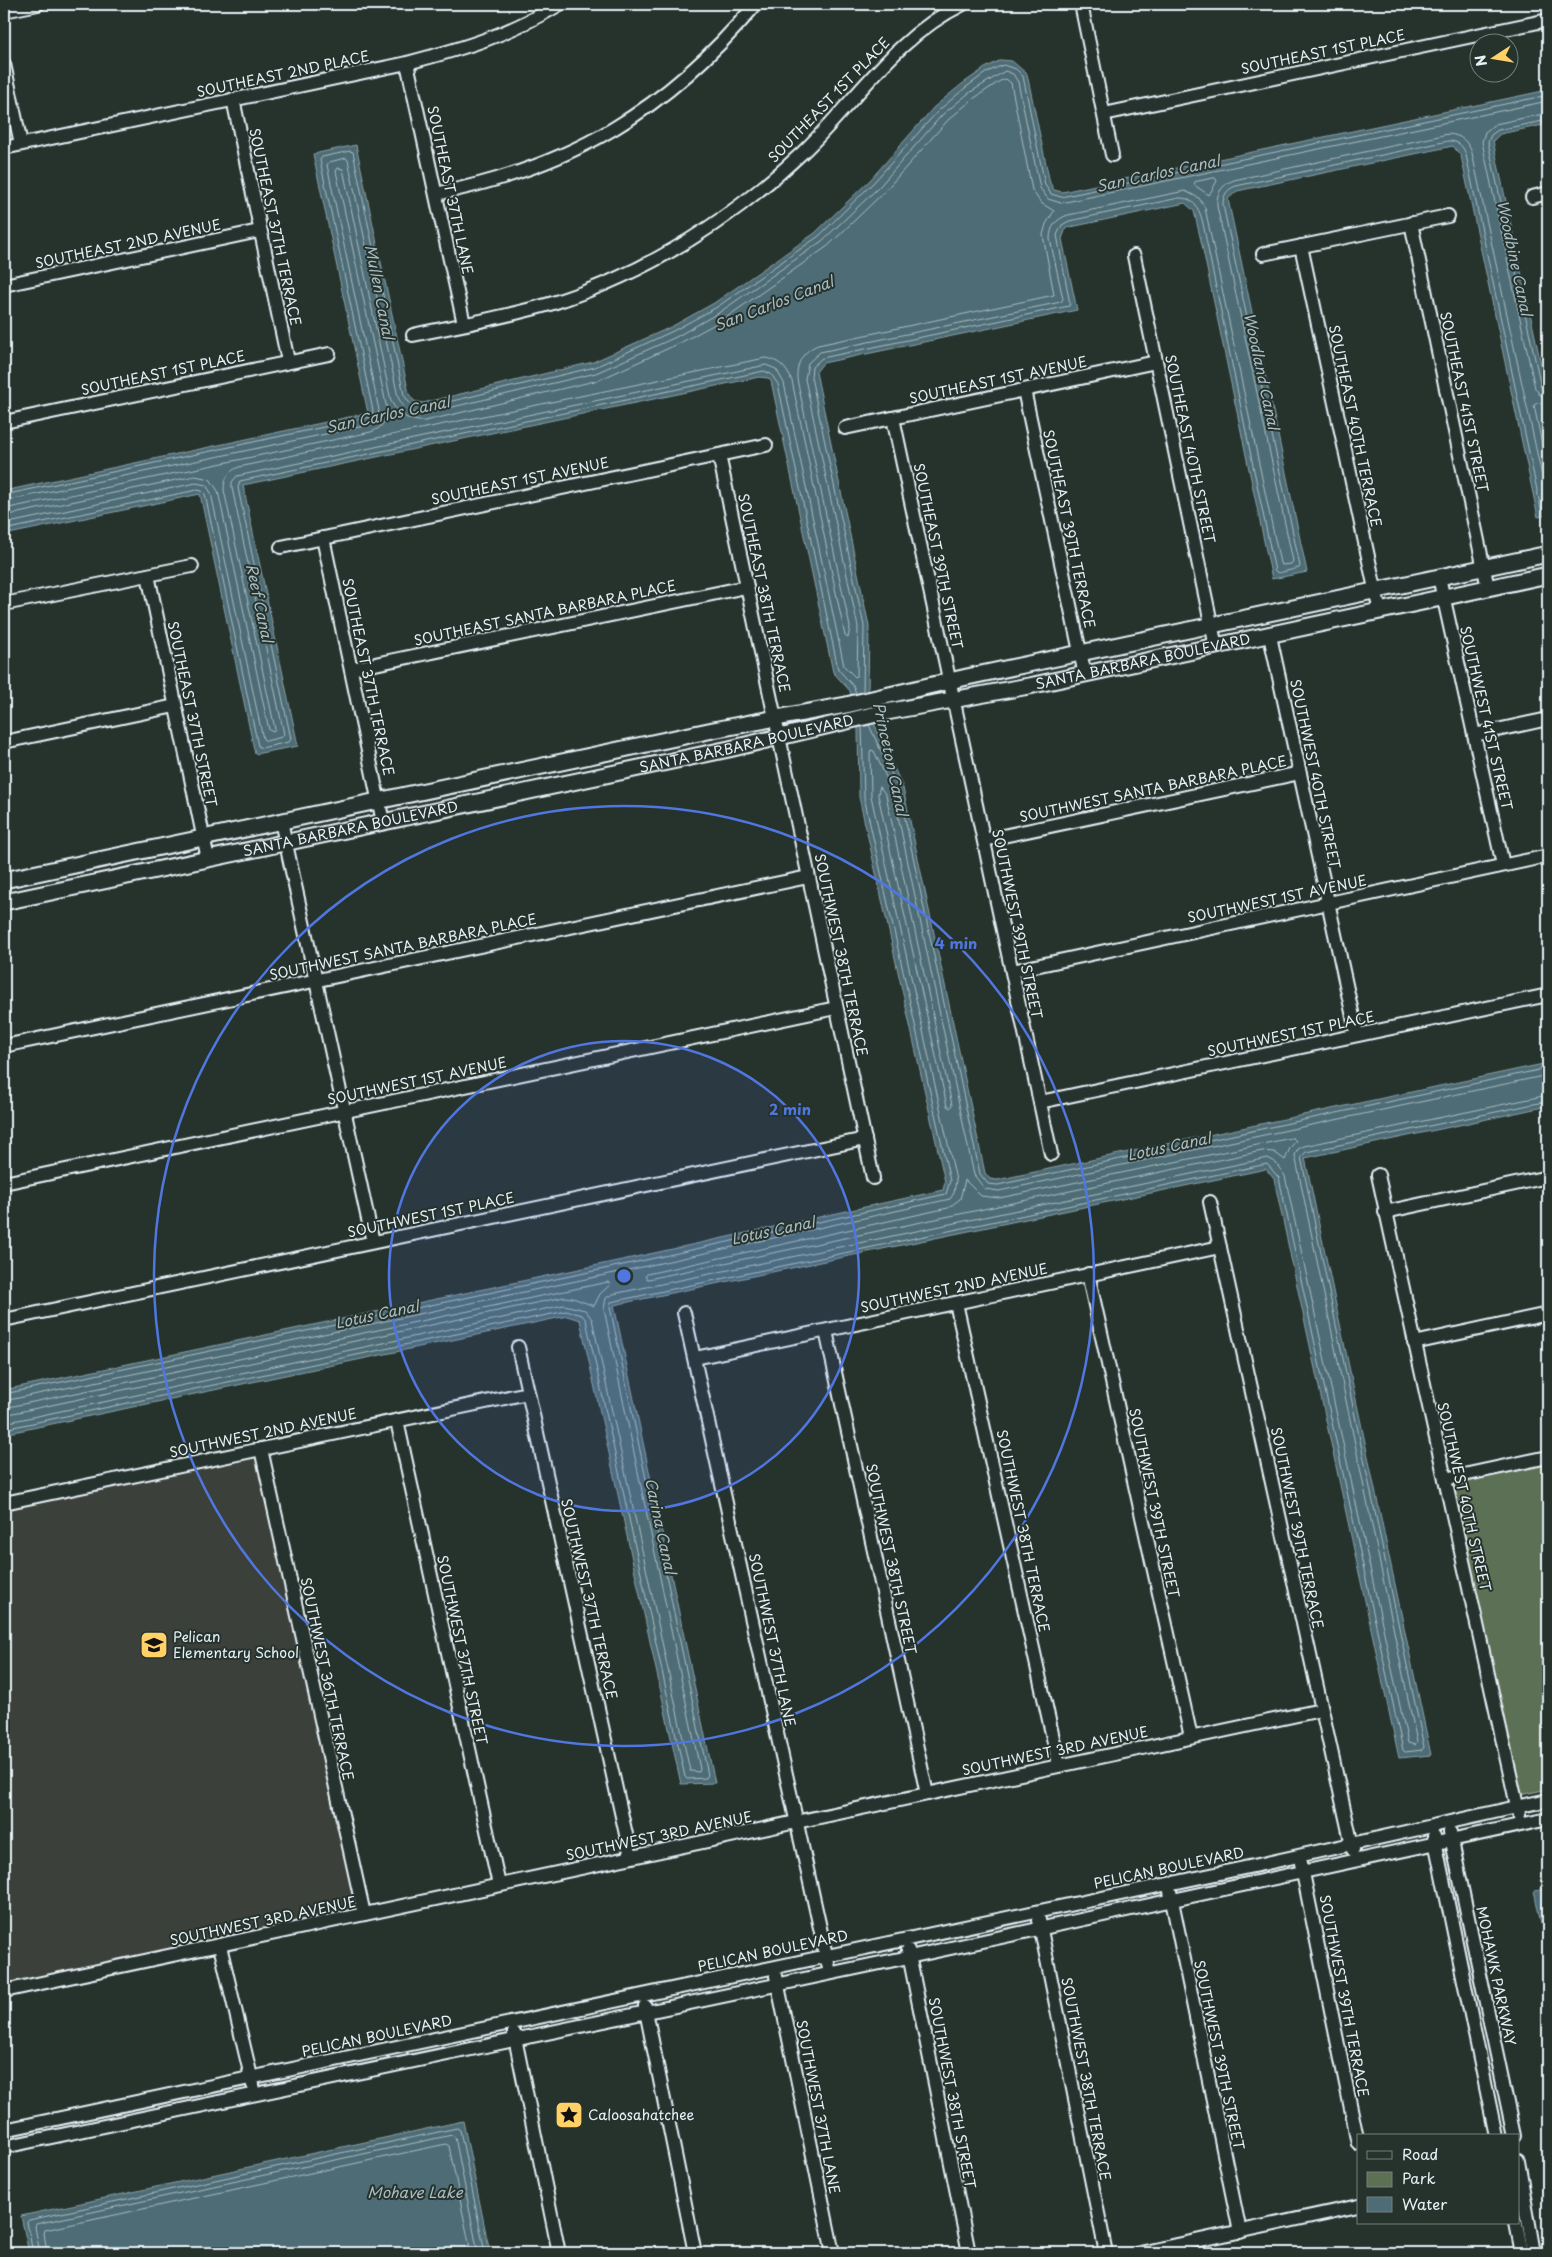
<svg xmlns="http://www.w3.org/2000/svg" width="1552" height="2257" viewBox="0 0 1552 2257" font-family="'Playpen Sans',sans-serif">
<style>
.built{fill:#3b413a}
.green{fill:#5c7054;stroke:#a2b0a6}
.water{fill:#4e6c75;stroke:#8ca1a9}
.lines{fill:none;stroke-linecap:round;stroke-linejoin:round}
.shore{stroke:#aabcc4;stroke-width:1}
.minor-casing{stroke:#e8f1f8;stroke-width:16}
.major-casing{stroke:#e8f1f8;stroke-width:19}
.minor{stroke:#26332d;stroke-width:12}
.major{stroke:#26332d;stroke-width:15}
.ring{fill:none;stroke:#5077e0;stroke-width:2.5}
.labels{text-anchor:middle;stroke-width:4;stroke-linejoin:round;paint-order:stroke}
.street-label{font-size:14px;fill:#e8f1f8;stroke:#26332d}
.poi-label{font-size:14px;fill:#e8f1f8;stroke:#26332d;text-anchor:start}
.water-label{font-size:15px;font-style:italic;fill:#aabcc4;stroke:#26332d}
.centre{fill:#5077e0;stroke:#26332d;stroke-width:2.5}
.ring-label{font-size:15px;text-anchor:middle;font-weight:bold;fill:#5077e0;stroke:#26332d;stroke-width:4;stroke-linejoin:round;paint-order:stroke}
</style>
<rect width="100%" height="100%" fill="#26332d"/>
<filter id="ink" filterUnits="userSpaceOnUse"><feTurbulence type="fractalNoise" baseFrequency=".02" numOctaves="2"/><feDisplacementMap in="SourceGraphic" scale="10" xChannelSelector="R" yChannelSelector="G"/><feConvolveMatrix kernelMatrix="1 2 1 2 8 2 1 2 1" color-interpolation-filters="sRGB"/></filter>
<g filter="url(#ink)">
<!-- built -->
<path class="built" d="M261,1449L364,1914L4,1991V1504Z"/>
<!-- green -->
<path class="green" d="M1548,1457V1789L1515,1796L1445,1479Z"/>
<!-- water -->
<g class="water">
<path d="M1001,60L1012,61L1027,74L1050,183L1054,190L1062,192L1548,90V124L1500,134L1493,141L1548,397V515L1538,517L1461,156L1453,146L1237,191L1228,199L1307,572L1272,579L1202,245L1194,211L1185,203L1066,228L1062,239L1077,310L823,363L816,372L869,626L868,693L874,723L903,788L985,1173L990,1179L997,1180L1548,1063V1106L1305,1158L1431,1755L1399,1758L1274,1179L1266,1169L614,1305L715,1783L681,1784L580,1320L567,1316L4,1434V1390L622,1260L943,1190L945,1182L859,797L858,728L850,691L833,672L771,381L768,378L759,377L243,485L298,746L255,754L200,494L4,535V491L368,413L313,154L356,145L409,394L414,401L423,403L593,362L671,327L714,303L815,233L871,179L934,107L962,84L985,68Z"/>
<path d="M1548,1888V1959L1534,1890Z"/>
<path d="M463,2121L490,2253H29L21,2216Z"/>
</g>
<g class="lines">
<!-- shore -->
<g class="shore">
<path d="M1548,113L1495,124L1485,132L1482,142L1535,388L1540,395L1548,398"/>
<path d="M1548,120L1498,130L1491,135L1488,142L1541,387L1544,391H1548"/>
<path d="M1215,178L1217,181L1209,195L1194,185L1195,182Z"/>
<path d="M1548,405L1537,403L1534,405L1548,474"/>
<path d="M4,495L371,417L373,411L320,160L322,157L350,151L353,152L404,395L411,405L423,408L595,367L673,331L717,307L819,236L874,182L938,111L965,88L987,72L1003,65L1016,69L1023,76L1045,185L1051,194L1061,197L1548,95"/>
<path d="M4,501L369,425L376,421L379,410L327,165L329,162L346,158L348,160L398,397C403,408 411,414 423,414L596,373L676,337L720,312L822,241L879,187L942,115L969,93L1005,71L1013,74L1018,82L1040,188L1048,199L1061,203L1548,101"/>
<path d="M4,509L371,432C382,428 387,421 387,409L336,171L338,168L343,169L391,401C398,415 409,422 425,421L599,380L680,343L724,319L828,246L884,192L948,120L973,99L1000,81L1006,79L1011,83L1032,190L1041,203L1054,211L1046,224L1043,235L1054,295L818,345C803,351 796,363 797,379L850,627L848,638L845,636L792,381C786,367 779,360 765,358L299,454L239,467C229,471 224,478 224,490L275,729L273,732L269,730L218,491L210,479L195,476L4,516"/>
<path d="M4,524L196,483L206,485L211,493L263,739L266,741L282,737L284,734L232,488V482L237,476L766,365L776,369L784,383L844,666L855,677L857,675L858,627L805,379L808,363L820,352L1061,302L1063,299L1050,239C1050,227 1056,219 1068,215L1185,191L1199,198L1205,208L1280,563L1282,565L1291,564L1293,561L1217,206C1216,193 1222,185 1234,180L1448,134C1461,135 1468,141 1472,153L1548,504"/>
<path d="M4,530L197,490L202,491L205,494L258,746L261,748L289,742L291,739L238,488L240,481L764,371L771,374L778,384L838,669L854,687L856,694"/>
<path d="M863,692L864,626L811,377L812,367L822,358L1069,306L1070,304L1057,235L1062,225L1069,221L1179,198C1202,197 1203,226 1207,244L1275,571L1278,573L1299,568L1300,566L1223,205C1223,195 1227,189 1236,186L1448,141C1458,141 1463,145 1466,155L1541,509L1548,510"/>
<path d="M869,725L899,790L980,1174L988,1184L998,1185L1548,1068"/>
<path d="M880,787L886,795L952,1105L950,1108L947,1106L878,795Z"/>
<path d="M1293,1138L1296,1141L1290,1148L1285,1160L1274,1152L1262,1151L648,1279L645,1277L647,1274L948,1208L960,1199L965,1180L981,1196L999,1198Z"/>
<path d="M4,1394L623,1265L946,1194L950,1181L864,797L862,726"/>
<path d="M4,1401L624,1271L950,1199L954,1193L956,1180L871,796L870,752L871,750L874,751L893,792L974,1175L985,1189L999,1191L1548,1075"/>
<path d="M4,1408L608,1282L611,1284L600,1294L594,1306L573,1298L564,1297L4,1415"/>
<path d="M4,1423L564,1305L585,1310L592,1319L690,1771L699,1772L700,1769L604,1309L606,1298L613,1294L1268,1158L1275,1162L1285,1176L1408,1743L1415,1745L1417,1742L1295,1155L1298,1149L1304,1146L1548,1095"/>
<path d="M4,1429L566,1311L582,1315L586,1320L685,1777L687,1779L706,1778L708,1775L610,1307L611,1302L1267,1164L1279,1178L1403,1750L1405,1752L1422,1750L1424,1747L1301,1157L1306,1152L1548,1101"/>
<path d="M33,2253L27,2222L29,2220L457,2128L460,2130L485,2253"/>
<path d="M40,2253L35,2227L36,2224L452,2135L455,2137L478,2253"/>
<path d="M47,2253L44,2233L45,2230L446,2144L449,2146L471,2253"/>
</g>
<defs>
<g id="minor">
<path d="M1081,4L1112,155"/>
<path d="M4,11L38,4"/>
<path d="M407,63L464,324"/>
<path d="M4,64L21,144"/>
<path d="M233,99L288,361"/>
<path d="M1104,114L1548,20"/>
<path d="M4,148L407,63C465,48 508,35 560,4"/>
<path d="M436,194C572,167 667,110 756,4"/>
<path d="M1532,197L1548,193"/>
<path d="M1411,223L1488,588"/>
<path d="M1301,246L1380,612"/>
<path d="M1263,254L1448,216"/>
<path d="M1134,256L1216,647"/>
<path d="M4,285L259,231"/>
<path d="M413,335C460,325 507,317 553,303C647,273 732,219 803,152C856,101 895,37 963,4"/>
<path d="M1024,390L1085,675"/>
<path d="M893,418L1051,1154"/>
<path d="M4,422L329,354"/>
<path d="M845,428L1156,362"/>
<path d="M719,455L873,1178"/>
<path d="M323,538L383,822"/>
<path d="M281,547L766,445"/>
<path d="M148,575L208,859"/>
<path d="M1439,577L1503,865"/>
<path d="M4,604L192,566"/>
<path d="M1270,636L1357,1035"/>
<path d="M351,669L746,587"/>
<path d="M1474,735L1548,719"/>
<path d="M4,742L175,706"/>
<path d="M281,821L373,1242"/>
<path d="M984,840L1300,773"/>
<path d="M1012,971L1548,856"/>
<path d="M4,1046L808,877"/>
<path d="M1040,1102L1548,995"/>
<path d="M1378,1175L1519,1815"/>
<path d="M4,1183L836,1008"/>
<path d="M1210,1202L1353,1850"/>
<path d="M1385,1212L1548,1177"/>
<path d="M1088,1274L1191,1737"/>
<path d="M956,1303L1059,1765"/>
<path d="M684,1313L830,1973"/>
<path d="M4,1320L865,1139"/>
<path d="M826,1331L927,1794"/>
<path d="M1414,1343L1548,1314"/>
<path d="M518,1347L631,1857"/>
<path d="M695,1358L1220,1247"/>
<path d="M397,1421L499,1885"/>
<path d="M261,1449L364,1914"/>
<path d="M1445,1479L1548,1457"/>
<path d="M4,1503L528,1393"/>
<path d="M1450,1832L1514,2136"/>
<path d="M1434,1836L1496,2136"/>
<path d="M1301,1863L1358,2143"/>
<path d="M1170,1891L1240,2232"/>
<path d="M1039,1920L1106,2253"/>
<path d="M220,1946L253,2085"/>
<path d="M908,1950L969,2253"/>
<path d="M776,1976L833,2253"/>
<path d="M4,1991L1321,1710"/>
<path d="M645,2006L695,2253"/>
<path d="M514,2033L559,2253"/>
<path d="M4,2130L1258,1865L1548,1800"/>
<path d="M4,2147L909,1957L1548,1819"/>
<path d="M1518,2160L1534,2253"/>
<path d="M1516,2223L1522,2253"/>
<path d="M1140,2253L1358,2206"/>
</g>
<g id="major">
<path d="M4,880L713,730L846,705L967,677L1548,554"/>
<path id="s1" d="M4,902L729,749L881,713L1029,686L1548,575"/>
</g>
</defs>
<!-- minor casing -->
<use href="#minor" class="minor-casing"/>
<!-- major casing -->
<use href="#major" class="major-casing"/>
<!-- minor -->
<use href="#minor" class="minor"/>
<!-- major -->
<use href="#major" class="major"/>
</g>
</g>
<!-- distance rings -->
<circle cx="624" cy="1276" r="235" fill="#5077e0" fill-opacity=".12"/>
<g class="ring">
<circle cx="624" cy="1276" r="235"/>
<circle cx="624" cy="1276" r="470"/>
</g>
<!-- icons -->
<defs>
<symbol id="school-square" viewBox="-11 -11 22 22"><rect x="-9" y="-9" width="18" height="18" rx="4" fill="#ffd166" stroke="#26332d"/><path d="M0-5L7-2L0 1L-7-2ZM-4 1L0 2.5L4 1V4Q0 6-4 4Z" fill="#111"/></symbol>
<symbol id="sight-square" viewBox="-11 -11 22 22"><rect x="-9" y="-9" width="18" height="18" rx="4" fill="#ffd166" stroke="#26332d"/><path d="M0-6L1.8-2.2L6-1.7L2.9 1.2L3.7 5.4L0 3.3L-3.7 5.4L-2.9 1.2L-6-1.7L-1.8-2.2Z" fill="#111"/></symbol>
</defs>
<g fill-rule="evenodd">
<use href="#school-square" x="138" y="1629" width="32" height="32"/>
<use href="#sight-square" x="553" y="2099" width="32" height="32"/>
</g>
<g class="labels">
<!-- street labels -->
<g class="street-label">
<text transform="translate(1323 52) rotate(-12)" y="5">SOUTHEAST 1ST PLACE</text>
<text transform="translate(283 74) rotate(-12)" y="5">SOUTHEAST 2ND PLACE</text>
<text transform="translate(829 100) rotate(-46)" y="5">SOUTHEAST 1ST PLACE</text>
<text transform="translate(450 190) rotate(78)" y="5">SOUTHEAST 37TH LANE</text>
<text transform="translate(275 227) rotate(78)" y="5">SOUTHEAST 37TH TERRACE</text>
<text transform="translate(128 244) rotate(-12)" y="5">SOUTHEAST 2ND AVENUE</text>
<text transform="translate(163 373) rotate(-12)" y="5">SOUTHEAST 1ST PLACE</text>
<text transform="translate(998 380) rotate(-12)" y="5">SOUTHEAST 1ST AVENUE</text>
<text transform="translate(1464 402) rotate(78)" y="5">SOUTHEAST 41ST STREET</text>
<text transform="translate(1355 426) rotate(78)" y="5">SOUTHEAST 40TH TERRACE</text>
<text transform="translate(1190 449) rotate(78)" y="5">SOUTHEAST 40TH STREET</text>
<text transform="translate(520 481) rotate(-12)" y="5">SOUTHEAST 1ST AVENUE</text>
<text transform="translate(1069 529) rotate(78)" y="5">SOUTHEAST 39TH TERRACE</text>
<text transform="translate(938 556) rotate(78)" y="5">SOUTHEAST 39TH STREET</text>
<text transform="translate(764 593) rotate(78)" y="5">SOUTHEAST 38TH TERRACE</text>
<text transform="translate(545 613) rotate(-12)" y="5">SOUTHEAST SANTA BARBARA PLACE</text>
<text dy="5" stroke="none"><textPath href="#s1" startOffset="1164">SANTA BARBARA BOULEVARD</textPath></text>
<text transform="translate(368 677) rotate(78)" y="5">SOUTHEAST 37TH TERRACE</text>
<text transform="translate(192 714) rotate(78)" y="5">SOUTHEAST 37TH STREET</text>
<text transform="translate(1486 718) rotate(77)" y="5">SOUTHWEST 41ST STREET</text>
<text dy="5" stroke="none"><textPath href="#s1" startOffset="759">SANTA BARBARA BOULEVARD</textPath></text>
<text transform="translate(1315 774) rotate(78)" y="5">SOUTHWEST 40TH STREET</text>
<text transform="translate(1153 789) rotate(-12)" y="5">SOUTHWEST SANTA BARBARA PLACE</text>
<text dy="5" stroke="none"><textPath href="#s1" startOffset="354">SANTA BARBARA BOULEVARD</textPath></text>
<text transform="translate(1277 899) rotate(-12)" y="5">SOUTHWEST 1ST AVENUE</text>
<text transform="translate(1017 924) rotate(78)" y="5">SOUTHWEST 39TH STREET</text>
<text transform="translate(403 947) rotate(-12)" y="5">SOUTHWEST SANTA BARBARA PLACE</text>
<text transform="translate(841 955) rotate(78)" y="5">SOUTHWEST 38TH TERRACE</text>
<text transform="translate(1291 1034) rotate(-12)" y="5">SOUTHWEST 1ST PLACE</text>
<text transform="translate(417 1081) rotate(-12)" y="5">SOUTHWEST 1ST AVENUE</text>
<text transform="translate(431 1215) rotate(-12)" y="5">SOUTHWEST 1ST PLACE</text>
<text transform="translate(954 1288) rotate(-12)" y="5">SOUTHWEST 2ND AVENUE</text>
<text transform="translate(263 1433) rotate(-12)" y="5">SOUTHWEST 2ND AVENUE</text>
<text transform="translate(1464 1497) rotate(77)" y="5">SOUTHWEST 40TH STREET</text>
<text transform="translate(1154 1503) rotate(78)" y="5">SOUTHWEST 39TH STREET</text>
<text transform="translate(1297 1528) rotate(78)" y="5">SOUTHWEST 39TH TERRACE</text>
<text transform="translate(1023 1531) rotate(78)" y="5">SOUTHWEST 38TH TERRACE</text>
<text transform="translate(891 1559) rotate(78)" y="5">SOUTHWEST 38TH STREET</text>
<text transform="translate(589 1599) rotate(77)" y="5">SOUTHWEST 37TH TERRACE</text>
<text transform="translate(772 1640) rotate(78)" y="5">SOUTHWEST 37TH LANE</text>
<text transform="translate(462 1650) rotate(78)" y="5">SOUTHWEST 37TH STREET</text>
<text transform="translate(327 1679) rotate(78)" y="5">SOUTHWEST 36TH TERRACE</text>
<text transform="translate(1055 1751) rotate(-12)" y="5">SOUTHWEST 3RD AVENUE</text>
<text transform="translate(659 1836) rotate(-12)" y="5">SOUTHWEST 3RD AVENUE</text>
<text transform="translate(1169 1868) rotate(-12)" y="5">PELICAN BOULEVARD</text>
<text transform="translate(263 1921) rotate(-12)" y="5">SOUTHWEST 3RD AVENUE</text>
<text transform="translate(773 1951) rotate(-12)" y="5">PELICAN BOULEVARD</text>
<text transform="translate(1496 1976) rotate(78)" y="5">MOHAWK PARKWAY</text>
<text transform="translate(1344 1996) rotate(79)" y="5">SOUTHWEST 39TH TERRACE</text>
<text transform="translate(377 2036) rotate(-12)" y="5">PELICAN BOULEVARD</text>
<text transform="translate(1219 2055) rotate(78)" y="5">SOUTHWEST 39TH STREET</text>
<text transform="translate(1086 2079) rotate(79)" y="5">SOUTHWEST 38TH TERRACE</text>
<text transform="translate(952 2093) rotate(79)" y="5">SOUTHWEST 38TH STREET</text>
<text transform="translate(818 2107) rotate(79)" y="5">SOUTHWEST 37TH LANE</text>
</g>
<!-- poi labels -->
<g class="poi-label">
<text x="173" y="1642">Pelican<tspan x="173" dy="16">Elementary School</tspan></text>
<text x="588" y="2120">Caloosahatchee</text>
</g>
<!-- water labels -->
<g class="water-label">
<text transform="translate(1158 174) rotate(-12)" y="5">San Carlos Canal</text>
<text transform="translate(1514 258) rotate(78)" y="5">Woodbine Canal</text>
<text transform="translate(379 292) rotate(79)" y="5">Mullen Canal</text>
<text transform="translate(774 304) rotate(-21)" y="5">San Carlos Canal</text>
<text transform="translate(1261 371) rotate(78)" y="5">Woodland Canal</text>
<text transform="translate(388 415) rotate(-12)" y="5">San Carlos Canal</text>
<text transform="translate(259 603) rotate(78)" y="5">Reef Canal</text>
<text transform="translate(890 759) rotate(78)" y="5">Princeton Canal</text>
<text transform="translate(1169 1147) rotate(-12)" y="5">Lotus Canal</text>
<text transform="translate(773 1231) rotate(-12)" y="5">Lotus Canal</text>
<text transform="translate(377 1315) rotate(-12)" y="5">Lotus Canal</text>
<text transform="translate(660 1526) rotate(78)" y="5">Carina Canal</text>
<text x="415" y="2198">Mohave Lake</text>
</g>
</g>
<circle cx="624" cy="1276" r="8" class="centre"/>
<g class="ring-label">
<text x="956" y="949">4 min</text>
<text x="790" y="1115">2 min</text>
</g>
<!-- margin -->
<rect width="1552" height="2257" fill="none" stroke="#26332d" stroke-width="20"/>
<rect x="10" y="10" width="1532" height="2237" fill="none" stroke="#e8f1f8" stroke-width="2" filter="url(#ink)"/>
<!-- legend -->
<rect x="1357" y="2134" width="162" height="90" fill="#26332d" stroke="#747f7e"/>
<rect x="1367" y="2151" width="25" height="8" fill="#26332d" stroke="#747f7e"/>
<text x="1402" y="2160" font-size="15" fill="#e8f1f8">Road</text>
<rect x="1367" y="2172" width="25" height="15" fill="#5c7054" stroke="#747f7e"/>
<text x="1402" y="2184" font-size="15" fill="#e8f1f8">Park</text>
<rect x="1367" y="2197" width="25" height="15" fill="#4e6c75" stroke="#747f7e"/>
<text x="1402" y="2210" font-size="15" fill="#e8f1f8">Water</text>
<!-- north arrow -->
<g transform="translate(1494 58) rotate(258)"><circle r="24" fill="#26332d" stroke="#747f7e"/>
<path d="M0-4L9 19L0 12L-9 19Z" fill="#ffd166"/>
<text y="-8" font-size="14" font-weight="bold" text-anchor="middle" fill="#e8f1f8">N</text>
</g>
</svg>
